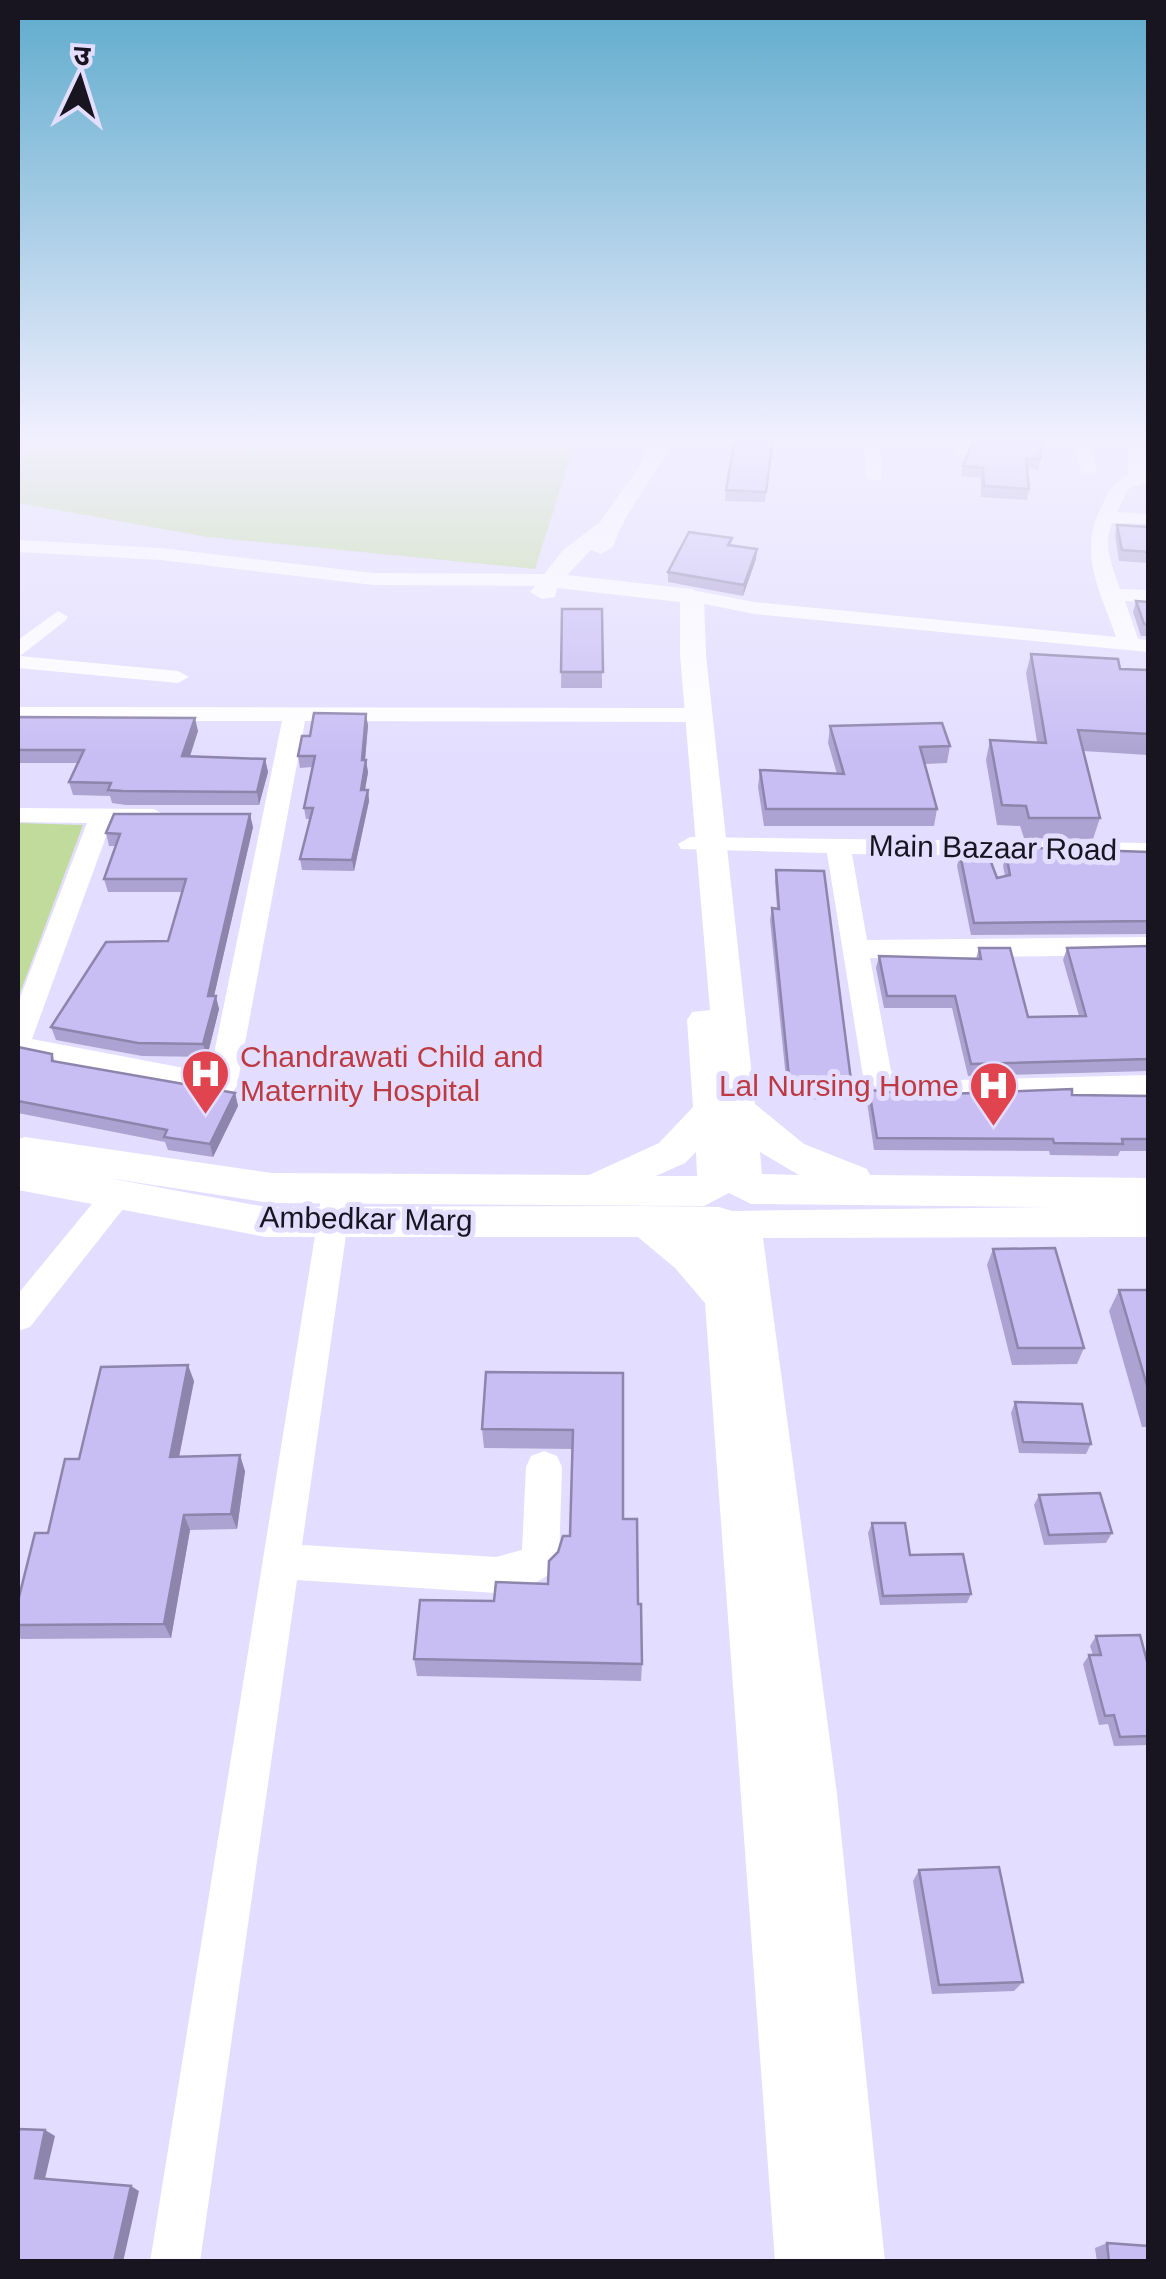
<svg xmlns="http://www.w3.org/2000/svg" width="1166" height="2279" viewBox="0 0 1166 2279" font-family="Helvetica,'Noto Sans Devanagari',sans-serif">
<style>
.green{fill:#c0db9c}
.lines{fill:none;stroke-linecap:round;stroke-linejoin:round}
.minor{fill:#fff;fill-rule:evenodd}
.tertiary{fill:#fff;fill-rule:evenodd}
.wall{fill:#ada3d2}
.shaded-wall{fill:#8d85ab}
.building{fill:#c9bef4;stroke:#8d85ab;stroke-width:2.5}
.labels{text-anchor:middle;stroke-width:10;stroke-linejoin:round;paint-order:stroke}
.street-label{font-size:30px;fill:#181521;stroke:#e3deff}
.health-label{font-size:30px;fill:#be3a42;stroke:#e3deff;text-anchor:start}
</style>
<rect width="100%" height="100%" fill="#e3deff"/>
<!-- green -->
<g class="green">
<path d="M44,438H583L569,462L535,569L207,537L18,503V461Z"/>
<path d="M18,823L83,825L18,998Z"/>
</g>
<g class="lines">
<!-- minor -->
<g class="minor">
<path d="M864,438H881V480H869L866,476Z"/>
<path d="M956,438H973L968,454H956Z"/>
<path d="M1070,438H1086L1097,469L1094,473H1082Z"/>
<path d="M1128,438H1146L1148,482L1128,489L1117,512L1148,514V524L1112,523C1102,546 1113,567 1120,589L1148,590V602L1125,601L1138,639L1148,640V652L754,614L685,600L682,596L692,590L754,602L1116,637C1101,592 1078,555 1100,510C1108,493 1111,483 1128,475Z"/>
<path d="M18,540L161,548L373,573L549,574L559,580L549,586L373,585L161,560L18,552Z"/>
<path d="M58,611L68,617L65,621L20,656L178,671L189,677L178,683L18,668V640Z"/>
<path d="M18,707L699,708L710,715L699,722L305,721L237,1086L232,1093L222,1096L18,1056V1003L87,823L18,822V808L154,809L166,816L154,823H111L32,1039L210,1073L282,721H18Z"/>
<path d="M690,837L1148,843V858L852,854L867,940L1148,937V955L870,958L891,1071L903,1079L918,1081L1148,1075V1095L918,1103L885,1095L863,1076L827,853L681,849L678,844Z"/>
<path d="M338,1174L349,1178L353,1186L302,1545L496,1557L522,1550L526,1467L531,1456L544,1451L557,1456L562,1467L559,1560L553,1572L532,1585L496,1593L297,1580L200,2262H150L323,1186L327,1178Z"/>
<path d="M116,1184L127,1188L132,1196L127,1204L30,1327L18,1331V1294L105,1188Z"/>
</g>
<!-- tertiary -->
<path class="tertiary" d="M652,438H673C657,477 626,507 613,547L601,554L591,550L567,575L692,589L704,596L706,655L755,1104L804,1144L867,1169L870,1175L1148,1178V1237L763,1238L837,1794L885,2262H775L705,1303L675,1268L638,1237H266L18,1190V1139L25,1137L271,1173L589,1175L659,1143L693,1107L687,1020L692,1012L710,1010L680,655V602L557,588L555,597L542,599L530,592L563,550L600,522L640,465ZM696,1152L697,1176H656L685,1163ZM760,1152L799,1175L762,1174ZM108,1178L271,1203L704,1206L729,1193L751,1204L1050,1207L732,1211L719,1207L644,1206L266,1207Z"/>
</g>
<!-- wall -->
<g class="wall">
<path d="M773,438L765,502L725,501L726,490Z"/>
<path d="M975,438L1040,459L1038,470L1027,468L1029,489L1027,500L981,497V478L961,476L963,466Z"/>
<path d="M1117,525L1148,527V563L1119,561L1115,535Z"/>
<path d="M732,538L731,546L756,559L743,596L668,582V572Z"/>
<path d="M1136,601L1148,602V636H1141L1133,612Z"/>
<path d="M562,609H602V688H561Z"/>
<path d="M1031,654L1120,669L1148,670V755L1083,751L1100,818L1093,839L1024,838L1020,826L997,825L986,760L990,740L1037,742L1026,673Z"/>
<path d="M18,717L198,731L190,757L265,759L268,772L259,805H126L112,803L110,796L73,795L69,782L78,763H18Z"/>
<path d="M368,725L365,760L368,772L365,790H368L369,801L354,871L302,870L300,859L310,819H306L304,808L312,767L300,768L298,756L310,736Z"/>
<path d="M830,726L950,746L947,763L925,764L937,809L934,826H764L758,787L760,770L837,774L828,743Z"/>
<path d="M253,827L214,996L219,1009L207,1057L142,1056L56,1040L51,1027L168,941L183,892H108L104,879L115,846H109L106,833Z"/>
<path d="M1034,848L1148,852V934L971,935L957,866L960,854L997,878L1005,876L1003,866L1006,854H1032Z"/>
<path d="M776,870L852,1088L850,1100L788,1099L770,920L772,908H777L775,882Z"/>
<path d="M1148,946V1071L968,1076L952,1008H884L876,968L879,956L976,959L979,948L1028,1017L1079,1016L1063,960L1067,948Z"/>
<path d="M18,1047L52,1054L55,1062L235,1093L238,1106L213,1157L168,1150L165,1142L18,1113Z"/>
<path d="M869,1090L921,1095L1148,1096V1151H1120L1118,1156L1050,1155L1049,1151L874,1150L867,1102Z"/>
<path d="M993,1249L1084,1348L1077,1364L1012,1365L987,1265Z"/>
<path d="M1119,1290H1148V1427H1142L1109,1311Z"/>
<path d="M623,1373V1519L638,1604L642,1664L641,1681L417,1676L414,1659L494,1601L548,1584L558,1552L570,1536L573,1449L484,1448L482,1429Z"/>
<path d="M194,1381L179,1457L245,1471L237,1529L190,1530L171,1638L21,1639L18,1635V1601L79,1459Z"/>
<path d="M1015,1402L1091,1444L1086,1454L1019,1453L1011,1413Z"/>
<path d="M1039,1495L1112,1533L1106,1543L1044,1545L1034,1505Z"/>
<path d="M872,1523L910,1555L971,1594L967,1603L880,1605L868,1533Z"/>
<path d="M1096,1636L1148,1665V1745L1114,1746L1108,1724L1099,1725L1083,1664L1089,1655H1093L1090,1646Z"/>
<path d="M919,1870L1023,1982L1014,1991L932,1994L913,1881Z"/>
<path d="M1107,2243L1148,2262H1097L1095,2248Z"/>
</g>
<!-- shaded-wall -->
<g class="shaded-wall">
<path d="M757,549L756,559L743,596L744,585Z"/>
<path d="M366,714L368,725L364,772L362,760Z"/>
<path d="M195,718L198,731L185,770L182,756Z"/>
<path d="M265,759L268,772L259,805L257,792Z"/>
<path d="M366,760L368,772L363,801L361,790Z"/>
<path d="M368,790L369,801L354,871L352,860Z"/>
<path d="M250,814L253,827L211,1009L208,996Z"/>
<path d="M216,996L219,1009L207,1057L203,1044Z"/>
<path d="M235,1093L238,1106L213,1157L210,1144Z"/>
<path d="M188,1365L194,1381L176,1472L170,1457Z"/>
<path d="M240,1455L245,1471L237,1529L231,1514Z"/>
<path d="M184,1515L190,1530L171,1638L164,1624Z"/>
<path d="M45,2130L55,2136L44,2183L35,2178Z"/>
<path d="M131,2186L139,2191L123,2262H114Z"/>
</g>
<!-- building -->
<g class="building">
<path d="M735,438H773L766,492L726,490Z"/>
<path d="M975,438H1042L1040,459L1026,458L1029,489L984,486L983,468L963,466Z"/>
<path d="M1117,525L1148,527V552L1122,550Z"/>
<path d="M689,532L732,538L728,545L757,549L744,585L668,572Z"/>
<path d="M1136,601L1148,602V625L1144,624Z"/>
<path d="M562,609H602L603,672H561Z"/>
<path d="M1031,654L1118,659L1120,669L1148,670V734L1078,730L1100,818H1029L1026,806L1002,805L990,740L1046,743Z"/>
<path d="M314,713L366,714L362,760H366L361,790H368L352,860L300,859L313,808H304L315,756H298L302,736H310Z"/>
<path d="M18,717L195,718L182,756L265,759L257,792L123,791L108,790L111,783L69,782L84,750H18Z"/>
<path d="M942,723L950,746L920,747L937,809H766L760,770L844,774L830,726Z"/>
<path d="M114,814H250L208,996H216L203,1044L138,1043L51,1027L106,942L168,941L186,879H104L120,834L106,833Z"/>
<path d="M1034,848L1148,852V921L974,923L960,854H988L997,878L1010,875L1006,854H1035Z"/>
<path d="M776,870L824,871L852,1088L790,1087L772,908L779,909Z"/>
<path d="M1148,946V1059L971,1064L955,996H887L879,956L981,959L979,948H1010L1028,1017L1086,1016L1067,948Z"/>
<path d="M18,1047L52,1054V1061L235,1093L210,1144L164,1137L167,1130L18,1101Z"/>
<path d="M1072,1089V1095L1148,1096V1139H1122L1123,1144L1054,1143L1053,1139L877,1138L869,1090L921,1095Z"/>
<path d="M1055,1248L1084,1348H1018L993,1249Z"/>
<path d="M1119,1290H1148V1389Z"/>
<path d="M188,1365L170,1457L240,1455L231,1514L184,1515L164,1624L18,1625V1601L35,1533H48L65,1459H79L101,1367Z"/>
<path d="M486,1372L623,1373V1519H637L638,1604H641L642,1664L414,1659L420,1600L494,1601L496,1582L548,1584L549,1561L558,1552L563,1536H570L573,1430L482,1429Z"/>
<path d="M1015,1402L1082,1404L1091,1444L1023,1442Z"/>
<path d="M1100,1493L1112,1533L1049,1535L1039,1495Z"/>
<path d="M872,1523H905L910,1555L963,1554L971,1594L883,1596Z"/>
<path d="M1140,1635L1148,1665V1736L1120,1737L1114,1715L1105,1716L1089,1655H1101L1096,1636Z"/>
<path d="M999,1867L1023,1982L939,1985L919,1870Z"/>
<path d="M18,2129L45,2130L35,2178L131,2186L114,2262H18Z"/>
<path d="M1107,2243L1148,2246V2262H1109Z"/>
</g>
<!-- sky -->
<linearGradient id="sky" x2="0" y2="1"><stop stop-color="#5fabcd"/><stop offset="0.58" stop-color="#f2f0ff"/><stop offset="1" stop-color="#f2f0ff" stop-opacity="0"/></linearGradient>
<rect width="1166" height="757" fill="url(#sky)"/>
<!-- icons -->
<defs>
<symbol id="hospital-pin" viewBox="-11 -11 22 30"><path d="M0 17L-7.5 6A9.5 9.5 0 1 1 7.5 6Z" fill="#e0444e" stroke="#e3deff"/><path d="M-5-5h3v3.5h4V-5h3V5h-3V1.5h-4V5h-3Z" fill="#fff"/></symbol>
</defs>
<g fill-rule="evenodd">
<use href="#hospital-pin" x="178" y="1046" width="55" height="75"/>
<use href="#hospital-pin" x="966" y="1058" width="55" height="75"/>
</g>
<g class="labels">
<!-- street labels -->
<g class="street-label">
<text transform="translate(993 848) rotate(1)" y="10">Main Bazaar Road</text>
<text transform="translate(366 1219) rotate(1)" y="10">Ambedkar Marg</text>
</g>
<!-- health labels -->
<g class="health-label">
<text x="240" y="1067">Chandrawati Child and<tspan x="240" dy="34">Maternity Hospital</tspan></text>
<text x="959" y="1096" text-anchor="end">Lal Nursing Home</text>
</g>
</g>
<!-- border -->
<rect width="1166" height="2279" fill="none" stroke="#181521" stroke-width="40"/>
<!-- north arrow -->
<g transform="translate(80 80) rotate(4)" stroke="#e3deff" stroke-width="8" paint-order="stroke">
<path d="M0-8L18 38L0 25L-18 38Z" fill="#181521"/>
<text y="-15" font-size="28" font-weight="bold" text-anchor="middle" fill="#181521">उ</text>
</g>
</svg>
